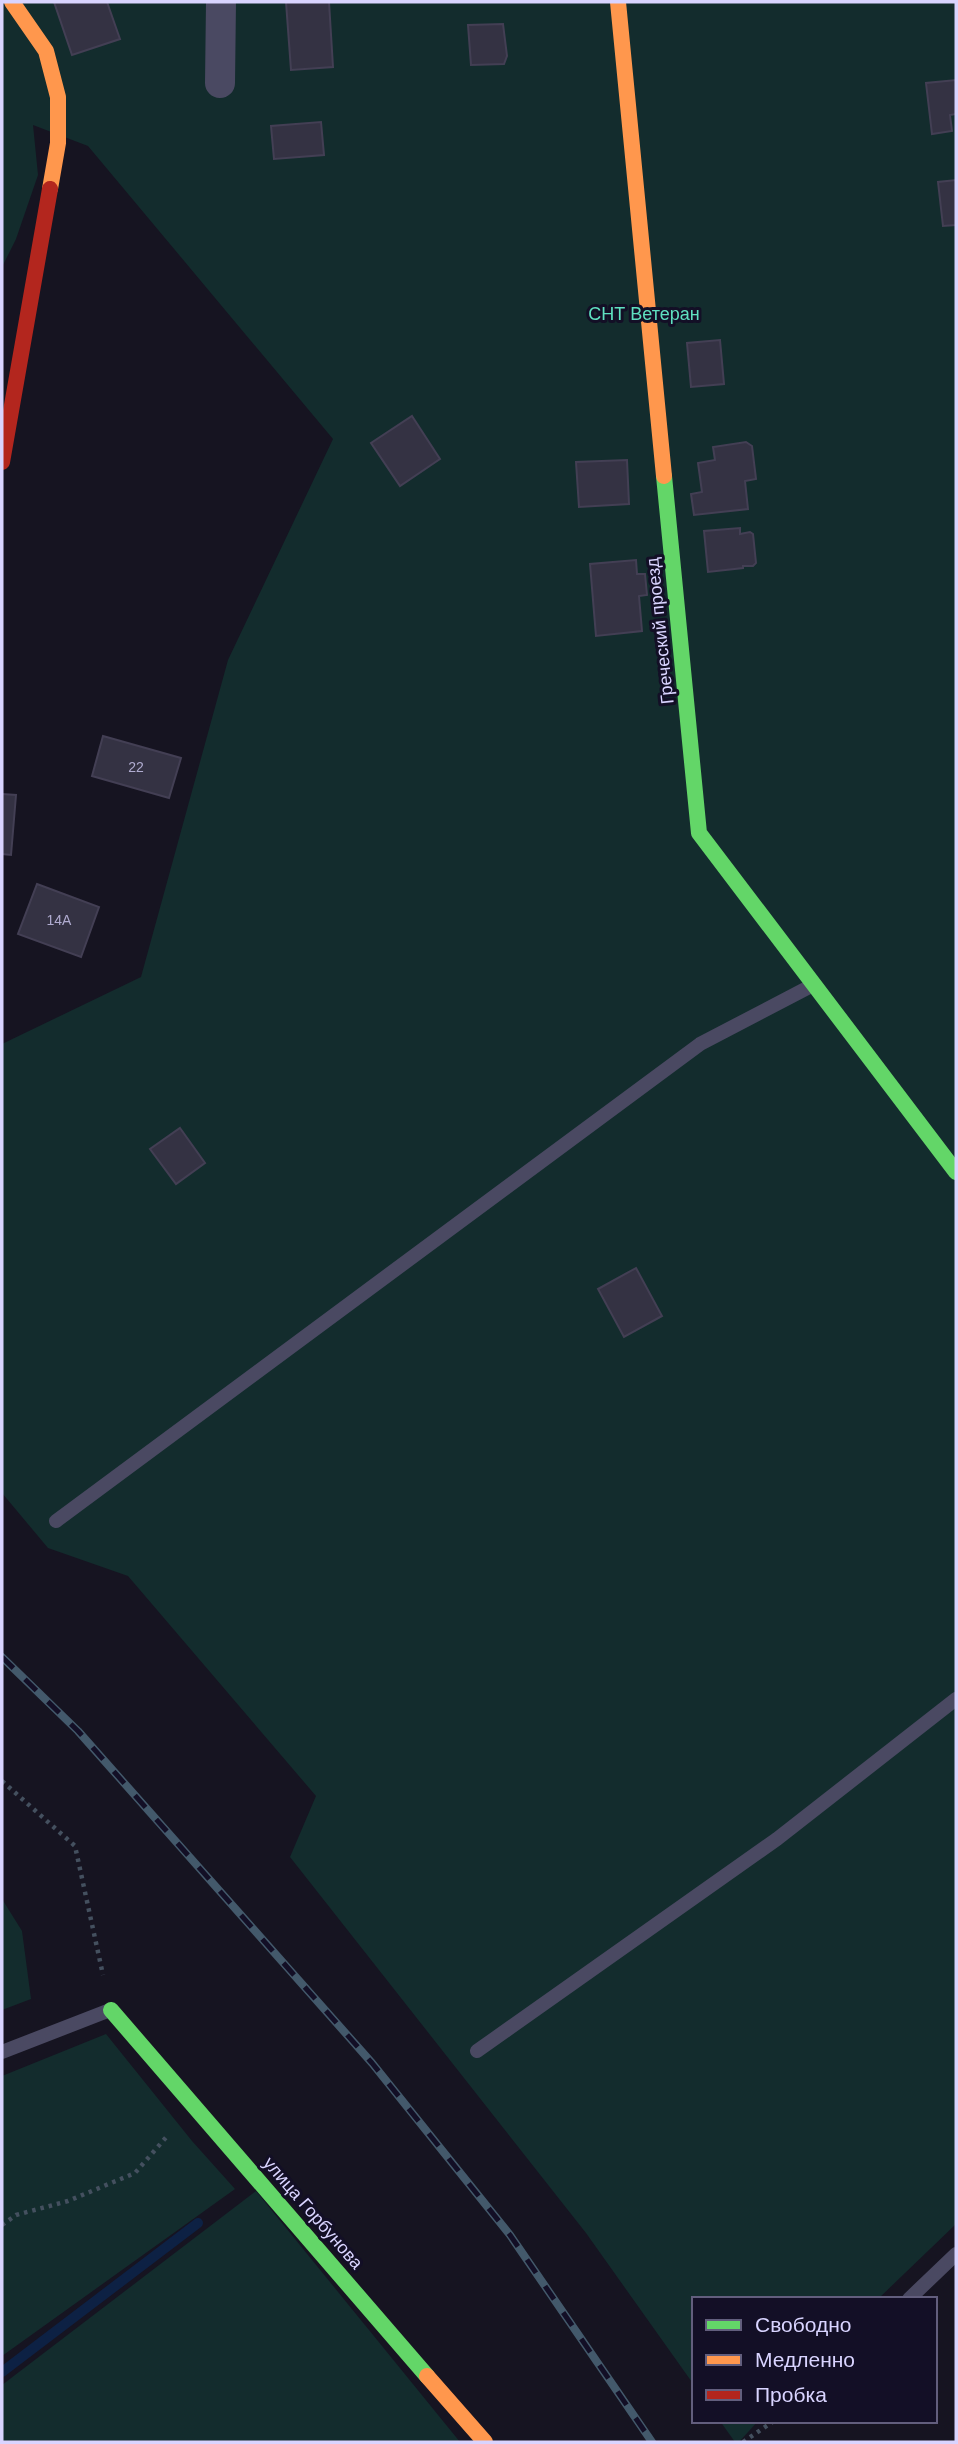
<svg xmlns="http://www.w3.org/2000/svg" width="958" height="2444" viewBox="0 0 958 2444" font-family="Arial,sans-serif">
<style>
.green{fill:#132c2d}
.lines{fill:none;stroke-linecap:round;stroke-linejoin:round}
.stream{stroke:#0d2144;stroke-width:10}
.building{fill:#343243;stroke:#433f54;stroke-width:2}
.path{stroke:#44505f;stroke-width:4.5;stroke-dasharray:3.5 5;stroke-linecap:butt}
.lane{stroke:#4a4962;stroke-width:14}
.street{stroke:#4a4962;stroke-width:30}
.fast{stroke:#63d668;stroke-width:16}
.slow{stroke:#ff974d;stroke-width:16}
.jam{stroke:#b3261e;stroke-width:16}
.rail-casing{stroke:#43596b;stroke-width:8}
.rail{stroke:#130f26;stroke-width:5;stroke-dasharray:16;stroke-linecap:butt}
.labels{text-anchor:middle;stroke-width:6;stroke-linejoin:round;paint-order:stroke}
.number-label{font-size:14px;fill:#b0acd0}
.park-label{font-size:18px;fill:#5fe0c0;stroke:#130f26}
.street-label{font-size:18px;fill:#d9d4ff;stroke:#130f26}
</style>
<rect width="100%" height="100%" fill="#161421"/>
<!-- green -->
<g class="green">
<path d="M2,2H956V2224L878,2299H694V2385L586,2233L290,1857L316,1796L128,1576L48,1548L2,1493V1044L141,977L228,660L333,439L88,146L33,125L38,175L16,239L2,267Z"/>
<path d="M2,1899L22,1931L31,1999L2,2010Z"/>
<path d="M106,2034L192,2141L235,2189L2,2356V2076Z"/>
<path d="M256,2191L460,2442H2V2385Z"/>
<path d="M720,2421H758L739,2442H735Z"/>
</g>
<g class="lines">
<!-- stream -->
<path class="stream" d="M2,2372L198,2223"/>
</g>
<!-- building -->
<g class="building">
<path d="M54,2H107L120,39L72,55Z"/>
<path d="M286,2H329L333,67L291,70Z"/>
<path d="M503,24L507,56L504,64L471,65L468,25Z"/>
<path d="M956,80V114L950,115L952,131L932,134L926,83Z"/>
<path d="M321,122L324,155L274,159L271,126Z"/>
<path d="M956,180V225L943,226L938,182Z"/>
<path d="M720,340L724,384L691,387L687,343Z"/>
<path d="M412,416L440,459L400,486L371,443Z"/>
<path d="M746,442L752,446L756,479L745,481L748,509L694,515L691,494L702,492L698,463L715,460L713,447Z"/>
<path d="M627,460L629,504L579,507L576,462Z"/>
<path d="M740,528V534L750,532L753,534L756,563L753,566H743V568L708,572L704,531Z"/>
<path d="M636,560L637,574H645L647,595L639,596L642,631L596,636L590,564Z"/>
<path d="M103,736L181,758L169,798L92,776Z"/>
<path d="M2,794L16,795L11,855L2,854Z"/>
<path d="M37,884L99,907L81,957L18,934Z"/>
<path d="M180,1128L205,1163L176,1184L150,1149Z"/>
<path d="M636,1268L662,1316L624,1337L598,1289Z"/>
</g>
<g class="lines">
<!-- path -->
<g class="path">
<path d="M2,1781L75,1846L103,1975"/>
<path d="M2,2225L16,2215L68,2201L135,2173L169,2134"/>
<path d="M743,2442L774,2421"/>
</g>
<!-- lane -->
<g class="lane">
<path d="M56,1521L700,1044L813,985"/>
<path d="M477,2051L777,1839L956,1699"/>
<path d="M2,2052L110,2010"/>
<path d="M909,2299L956,2254"/>
</g>
<!-- street -->
<path class="street" d="M220,83L221,2"/>
<!-- fast -->
<g class="fast">
<path d="M664,476L699,833L956,1172"/>
<path d="M111,2010L427,2376"/>
</g>
<!-- slow -->
<g class="slow">
<path d="M12,2L46,51L58,97V143L50,189"/>
<path d="M618,2L664,476"/>
<path d="M427,2376L485,2442"/>
</g>
<!-- jam -->
<path class="jam" d="M2,462L50,189"/>
<defs>
<path id="rail" d="M2,1657L78,1731L372,2063L510,2235L652,2442"/>
</defs>
<!-- rail casing -->
<use href="#rail" class="rail-casing"/>
<!-- rail -->
<use href="#rail" class="rail"/>
</g>
<g class="labels">
<!-- number labels -->
<g class="number-label">
<text x="136" y="772">22</text>
<text x="59" y="925">14А</text>
</g>
<!-- park labels -->
<g class="park-label">
<text x="644" y="320">СНТ Ветеран</text>
</g>
<!-- street labels -->
<g class="street-label">
<text transform="translate(660 631) rotate(-96)" y="6">Греческий проезд</text>
<text transform="translate(313 2213) rotate(49)" y="6">улица Горбунова</text>
</g>
</g>
<!-- border -->
<rect width="958" height="2444" fill="none" stroke="#d9d4ff" stroke-width="7"/>
<!-- legend -->
<rect x="692" y="2297" width="245" height="126" fill="#130f26" stroke="#625e7d" stroke-width="2"/>
<rect x="706" y="2320" width="35" height="10" fill="#63d668" stroke="#625e7d" stroke-width="2"/>
<text x="755" y="2332" font-size="21" fill="#d9d4ff">Свободно</text>
<rect x="706" y="2355" width="35" height="10" fill="#ff974d" stroke="#625e7d" stroke-width="2"/>
<text x="755" y="2367" font-size="21" fill="#d9d4ff">Медленно</text>
<rect x="706" y="2390" width="35" height="10" fill="#b3261e" stroke="#625e7d" stroke-width="2"/>
<text x="755" y="2402" font-size="21" fill="#d9d4ff">Пробка</text>
</svg>
